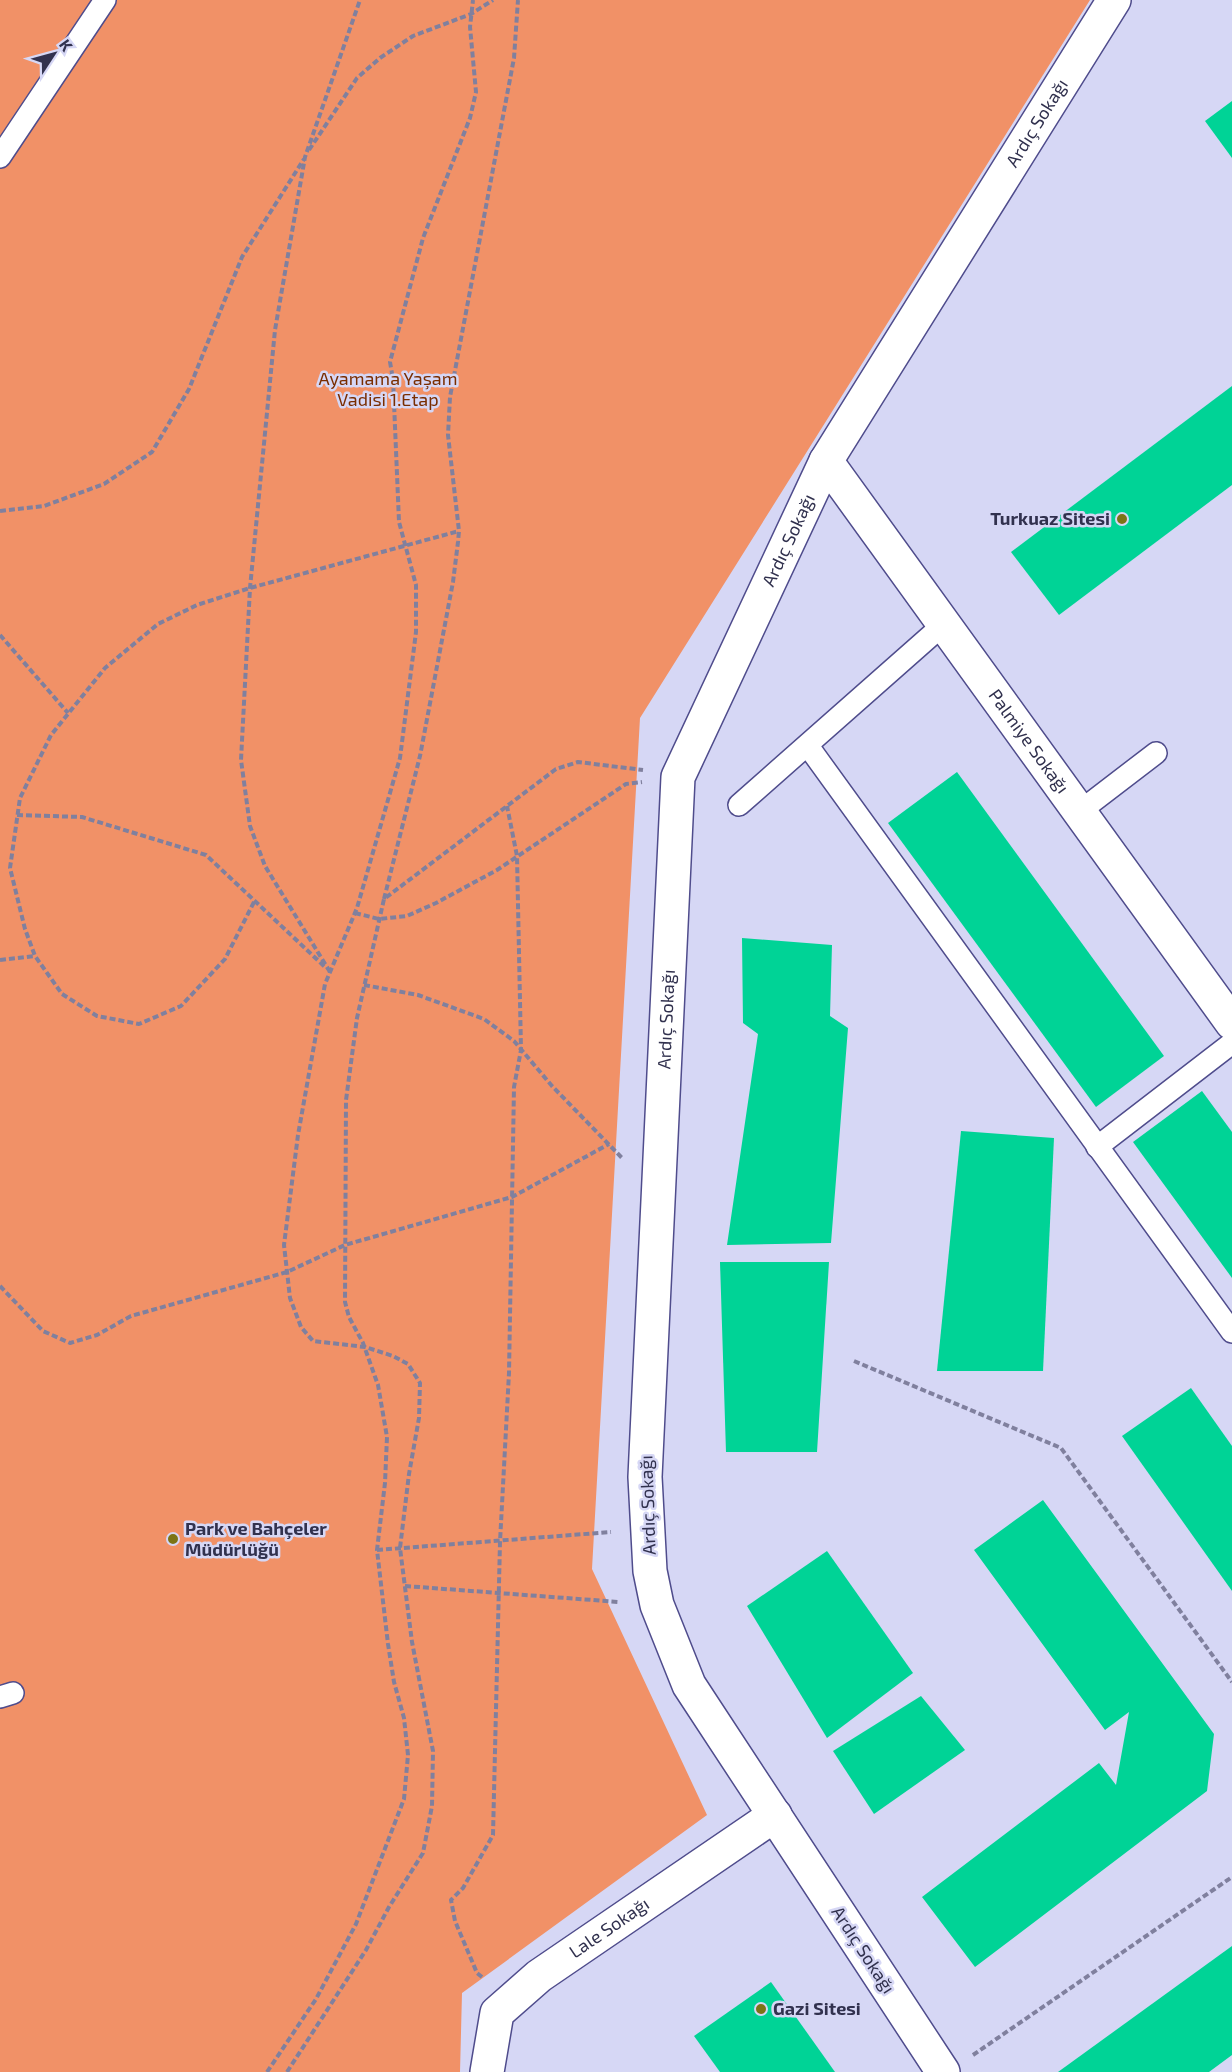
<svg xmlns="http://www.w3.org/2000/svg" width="1232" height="2072" viewBox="0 0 1232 2072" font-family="'Exo 2',sans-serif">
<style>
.green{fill:#f19167}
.building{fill:#00d396}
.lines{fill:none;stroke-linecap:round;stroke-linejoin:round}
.lane-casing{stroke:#4f4c8c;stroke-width:24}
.street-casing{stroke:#4f4c8c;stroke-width:36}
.path{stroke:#80809e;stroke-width:4;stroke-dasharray:6 3;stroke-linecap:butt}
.lane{stroke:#fff;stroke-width:21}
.street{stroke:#fff;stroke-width:33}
.poi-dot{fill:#7c7416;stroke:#d6d7f5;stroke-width:2}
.labels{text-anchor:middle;stroke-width:5;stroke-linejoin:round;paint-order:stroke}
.street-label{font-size:18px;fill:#31314e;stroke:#d6d7f5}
.park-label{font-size:18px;fill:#792d01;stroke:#d6d7f5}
.poi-label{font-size:18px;font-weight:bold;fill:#31314e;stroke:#d6d7f5;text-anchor:start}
</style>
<rect width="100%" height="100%" fill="#d6d7f5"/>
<!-- green -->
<path class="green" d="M0,0H1090L640,718L592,1569L707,1815L462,1993L460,2072H0Z"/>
<!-- building -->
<g class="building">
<path d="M1232,101V158L1205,121Z"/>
<path d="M1232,386V485L1059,615L1011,552Z"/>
<path d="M957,772L1164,1056L1096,1107L888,823Z"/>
<path d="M742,938L832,945L830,1016L848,1028L831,1243L727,1245L758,1034L743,1023Z"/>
<path d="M1202,1091L1232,1132V1278L1133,1142Z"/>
<path d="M961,1131L1054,1138L1043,1371H937Z"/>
<path d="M720,1262H829L817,1452H726Z"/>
<path d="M1191,1388L1232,1446V1591L1122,1436Z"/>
<path d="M1043,1500L1214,1734L1207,1791L975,1967L922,1897L1099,1763L1116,1785L1129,1712L1105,1730L974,1550Z"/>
<path d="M827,1551L913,1673L827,1738L747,1606Z"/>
<path d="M921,1696L965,1750L874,1814L833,1751Z"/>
<path d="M1232,1946V2055L1209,2072H1058Z"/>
<path d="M771,1982L835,2072H720L694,2036Z"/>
</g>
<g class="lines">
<defs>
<g id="lane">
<path d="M0,157L105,0"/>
<path d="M808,746L1232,1332"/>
<path d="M739,805L944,624"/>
<path d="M1079,812L1156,753"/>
<path d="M1097,1147L1232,1043"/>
<path d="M0,1697L13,1693"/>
</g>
<g id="street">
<path id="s1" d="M826,461L1232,1023"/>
<path id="s2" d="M487,2072L497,2013L539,1976L775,1815"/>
<path id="s3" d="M943,2072L689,1685L657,1605L650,1571L645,1477L678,777L826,461L1114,0"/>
</g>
</defs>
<!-- lane casing -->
<use href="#lane" class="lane-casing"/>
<!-- street casing -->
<use href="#street" class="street-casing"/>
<!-- path -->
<g class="path">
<path d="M309,150L357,78L380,58L413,36L471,14L493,0"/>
<path d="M0,511L44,506L104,484L152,452L189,389L242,257L304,159"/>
<path d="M0,635L68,713"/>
<path d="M17,815L82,817L206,855L325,967"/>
<path d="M384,899L420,756L453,582L458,542L459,531L448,435L450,397L514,58L518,0"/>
<path d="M254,902L225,959L181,1006L139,1024L97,1016L62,994L35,956L25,929L10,868L20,798L51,735L105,668L158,624L197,605L250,588L459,531"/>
<path d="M355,913L379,919L407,916L436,903L497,870L626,784L642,782"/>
<path d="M0,960L35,956"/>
<path d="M330,972L265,866L250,826L241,760L250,588L275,330L305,157L360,0"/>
<path d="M364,985L418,995L484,1019L514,1041L552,1086L623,1159"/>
<path d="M0,1286L43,1331L70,1343L97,1335L131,1316L287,1272L345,1245L512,1197L609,1144"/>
<path d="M854,1361L1061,1448L1232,1682"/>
<path d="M377,1550L611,1532"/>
<path d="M405,1586L619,1602"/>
<path d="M482,1977L477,1973L455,1921L451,1900L463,1888L493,1835L500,1542L509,1373L514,1087L521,1050L517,856L507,806"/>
<path d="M973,2055L1232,1877"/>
<path d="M267,2072L316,1999L356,1924L404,1799L408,1755L404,1718L394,1682L388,1644L377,1550L385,1483L387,1437L378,1385L363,1343L349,1317L345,1302L346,1100L357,1018L384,899L556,769L578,762L643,770"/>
<path d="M287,2072L366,1950L389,1907L423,1853L432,1806L433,1751L412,1642L400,1548L409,1474L419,1418L420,1383L408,1364L393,1356L365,1347L313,1341L301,1327L290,1298L284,1245L298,1135L325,984L357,908L400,758L416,632V585L399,522L393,379L390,362L423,238L470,118L476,92L470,27L473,0"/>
</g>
<!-- lane -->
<use href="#lane" class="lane"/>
<!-- street -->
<use href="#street" class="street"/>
</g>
<!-- markers -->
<g class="poi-dot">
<circle cx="1122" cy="519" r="6"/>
<circle cx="173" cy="1539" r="6"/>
<circle cx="761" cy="2009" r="6"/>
</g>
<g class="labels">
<!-- street labels -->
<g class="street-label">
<text dy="6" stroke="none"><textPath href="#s3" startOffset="2126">Ardıç Sokağı</textPath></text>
<text dy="6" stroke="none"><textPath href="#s3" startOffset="1640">Ardıç Sokağı</textPath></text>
<text dy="6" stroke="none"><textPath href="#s1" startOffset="346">Palmiye Sokağı</textPath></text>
<text dy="6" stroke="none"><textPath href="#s3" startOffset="1136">Ardıç Sokağı</textPath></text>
<text transform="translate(648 1505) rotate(-92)" y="6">Ardıç Sokağı</text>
<text dy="6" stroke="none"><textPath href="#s2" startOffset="201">Lale Sokağı</textPath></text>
<text transform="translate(863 1950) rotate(57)" y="6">Ardıç Sokağı</text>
</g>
<!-- park labels -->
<g class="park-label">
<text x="388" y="385">Ayamama Yaşam<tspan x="388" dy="21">Vadisi 1.Etap</tspan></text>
</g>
<!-- poi labels -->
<g class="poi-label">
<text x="1110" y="525" text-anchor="end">Turkuaz Sitesi</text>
<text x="185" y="1535">Park ve Bahçeler<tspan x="185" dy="21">Müdürlüğü</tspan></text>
<text x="773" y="2015">Gazi Sitesi</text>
</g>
</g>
<!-- north arrow -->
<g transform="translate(54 54) rotate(54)" stroke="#d6d7f5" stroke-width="4.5" paint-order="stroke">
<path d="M0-4.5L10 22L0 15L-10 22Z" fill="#31314e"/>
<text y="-9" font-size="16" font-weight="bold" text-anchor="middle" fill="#31314e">K</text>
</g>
</svg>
